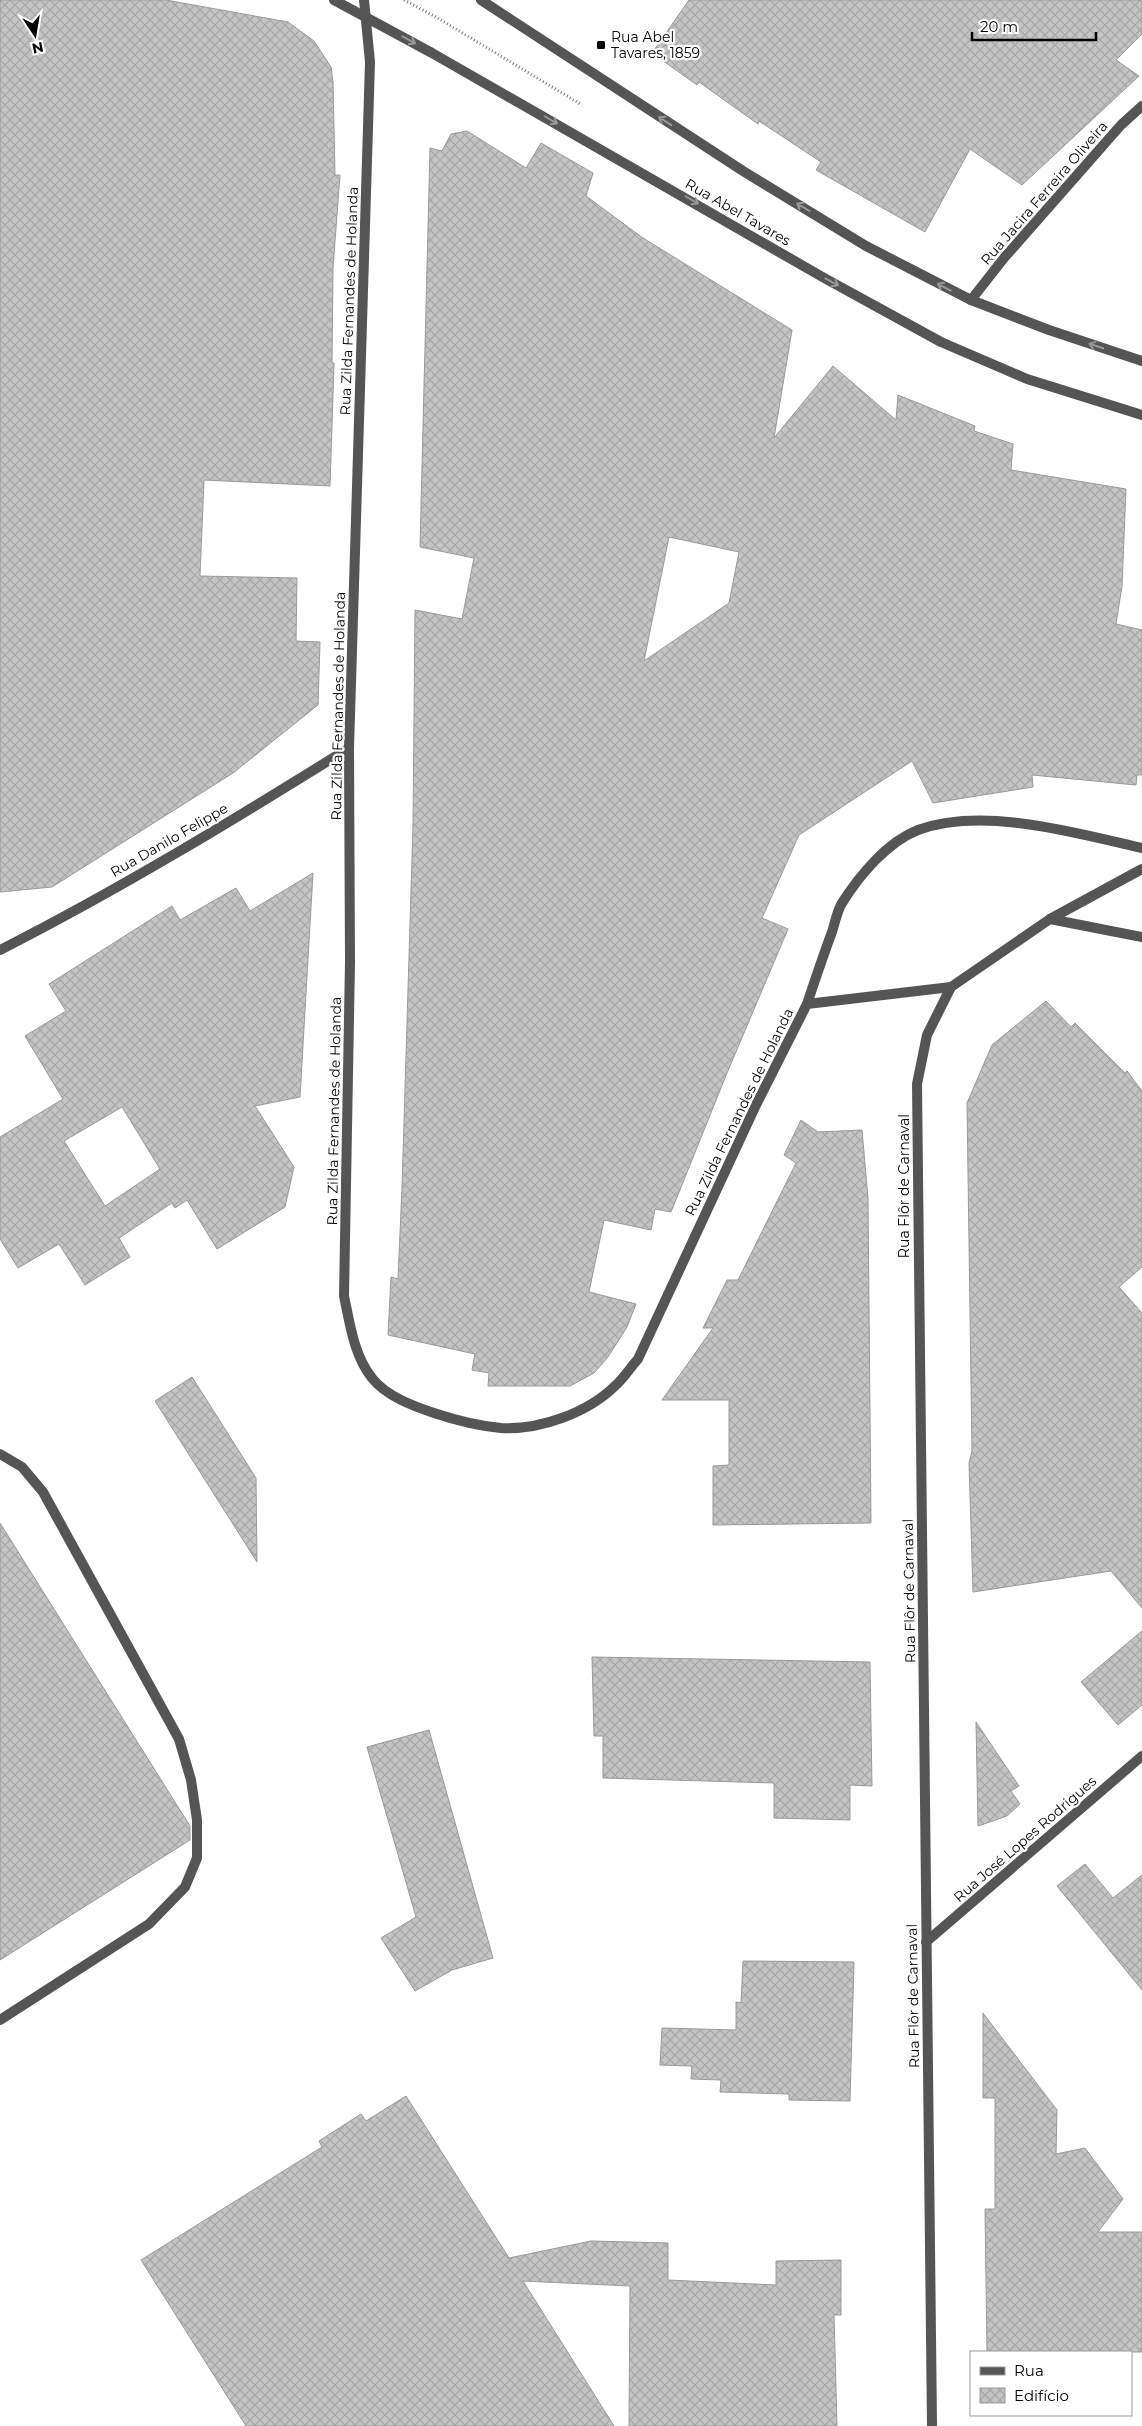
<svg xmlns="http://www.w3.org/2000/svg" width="1142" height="2426" viewBox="0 0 1142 2426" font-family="Montserrat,sans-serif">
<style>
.building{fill:url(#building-cross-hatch);stroke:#999;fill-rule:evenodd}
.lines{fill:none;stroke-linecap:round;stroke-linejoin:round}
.path{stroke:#777;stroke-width:3;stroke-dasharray:1 2.5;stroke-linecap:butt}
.service{stroke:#555;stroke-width:10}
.minor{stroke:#555;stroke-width:10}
.tertiary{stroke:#555;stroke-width:10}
.oneway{stroke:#999}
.poi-dot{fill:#000;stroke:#fff;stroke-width:2}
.labels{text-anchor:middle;stroke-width:4.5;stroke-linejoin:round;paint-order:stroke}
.poi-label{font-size:14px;fill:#000;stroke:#fff;text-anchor:start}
.street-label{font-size:14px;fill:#000;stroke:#fff}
</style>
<defs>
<pattern id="building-cross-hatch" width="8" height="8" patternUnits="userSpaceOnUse" patternTransform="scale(1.25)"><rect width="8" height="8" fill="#c4c4c4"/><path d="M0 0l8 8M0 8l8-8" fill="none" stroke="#a7a7a7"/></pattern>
</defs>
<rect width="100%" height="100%" fill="#fff"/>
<!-- building -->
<g class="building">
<path d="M0,0H166L288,22L314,41L331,67L333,82L335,175H340L333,268L332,363H334L330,486L204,480L200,576L297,578L296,641L320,642L318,705L233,773L52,887L0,892Z"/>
<path d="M689,0H1142V34L1116,60L1139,76L1022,185L970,149L925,232L816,170L821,162L759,121L758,124L699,82L697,85L652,53Z"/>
<path d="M467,131L526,168L541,143L593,173L586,196L643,238L792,330L774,438L833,366L896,420L898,395L975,426L974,431L1013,444L1011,470L1126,489L1122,586L1116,624L1142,630V775H1137L1136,785L1032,775L1033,787L933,803L912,761L799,835L762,918L788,929L727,1073L671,1212L655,1209L651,1230L604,1220L589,1292L636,1304L627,1327L608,1357L594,1373L570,1386H488L489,1373L472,1370L475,1354L388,1335L391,1277L398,1279L402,1188L413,825L415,610L462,619L474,558L420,547L430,148L442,151L451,134ZM669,537L739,552L729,603L644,661Z"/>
<path d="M313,873L300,1097L255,1106L294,1167L285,1207L217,1249L187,1200L175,1208L172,1203L119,1238L130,1257L85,1285L59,1244L18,1268L0,1239V1137L63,1099L25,1036L66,1011L49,984L172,906L180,920L236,888L250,911ZM122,1107L160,1169L105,1206L64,1141Z"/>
<path d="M1046,1001L1071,1027L1075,1023L1125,1073L1127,1071L1142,1091V1267L1119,1287L1142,1313V1608L1111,1571L973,1592L969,1463L972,1451L967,1103L992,1045Z"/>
<path d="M801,1120L818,1132L862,1130L868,1198L871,1523L713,1525V1466L729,1465V1400H662L713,1328H703L727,1280H738L796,1163L784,1155Z"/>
<path d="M192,1377L256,1478L257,1562L155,1401Z"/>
<path d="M0,1523L190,1826V1840L0,1960Z"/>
<path d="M1142,1631V1705L1118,1725L1081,1682Z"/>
<path d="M592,1657L870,1662L872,1786L850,1785V1820L774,1818V1783L603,1778V1736H594Z"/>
<path d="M976,1722L1019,1786L1011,1791L1020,1804L1007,1816L978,1826Z"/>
<path d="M429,1730L493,1958L452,1970L415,1991L381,1938L416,1917L367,1747Z"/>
<path d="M1085,1864L1113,1898L1142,1875V1990L1057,1886Z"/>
<path d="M743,1961L854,1962L850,2101L789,2100V2094L720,2092L721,2080L691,2079L692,2066L660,2065L662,2028L736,2030V2002L741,2003Z"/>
<path d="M983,2013L1057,2110L1056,2154L1085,2148L1123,2199L1098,2232H1142V2352H987L985,2209H995V2098H983Z"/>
<path d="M406,2096L509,2258L591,2241L668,2243V2280L776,2285V2261L841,2260V2315H834L837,2426H629L630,2286L523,2281L614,2426H246L141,2260L322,2147L319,2141L361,2114L366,2121Z"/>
</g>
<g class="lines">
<!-- path -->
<path class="path" d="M404,0L436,17L582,105"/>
<!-- service -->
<path class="service" d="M0,1454L22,1467L43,1492L179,1739L191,1780L197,1820V1858L185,1887L149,1924L0,2020"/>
<!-- minor -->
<g class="minor">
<path d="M364,0L370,62L349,748L350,962L344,1296C350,1324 354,1356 372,1378C386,1396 413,1406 434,1413C455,1420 479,1426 501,1428C540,1430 588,1413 616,1385C624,1378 630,1368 638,1359L756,1105L807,1004L951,987"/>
<path d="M971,300L1004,258L1121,125L1142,106"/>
<path d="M1050,919L1142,937"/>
<path d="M0,950C120,889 235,819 349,748"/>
<path d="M807,1004C815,980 823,956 832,932C835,923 837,911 842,903C859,876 887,842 918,830C983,806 1076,833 1142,848"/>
<path d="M926,1942L1142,1756"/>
<path d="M932,2426L917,1084L927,1035L951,987L1050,919L1142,869"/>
</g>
<!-- tertiary -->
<g class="tertiary">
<path d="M334,0L432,53L826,279L941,342L1027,379L1142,415"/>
<path d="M481,0L743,171L866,246L971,300L1049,330L1142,361"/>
</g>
</g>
<!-- one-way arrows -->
<defs><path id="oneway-shaft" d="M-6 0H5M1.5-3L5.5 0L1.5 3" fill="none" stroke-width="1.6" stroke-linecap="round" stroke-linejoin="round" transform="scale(1.25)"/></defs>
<g class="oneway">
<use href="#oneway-shaft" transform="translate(409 40) rotate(28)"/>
<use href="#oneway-shaft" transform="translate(551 120) rotate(30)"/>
<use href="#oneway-shaft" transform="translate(665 121) rotate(-147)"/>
<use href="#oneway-shaft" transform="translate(692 200) rotate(30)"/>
<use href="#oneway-shaft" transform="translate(803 207) rotate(-149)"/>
<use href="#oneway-shaft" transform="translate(832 282) rotate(29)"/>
<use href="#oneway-shaft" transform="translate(944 287) rotate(-152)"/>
<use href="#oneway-shaft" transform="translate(1096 346) rotate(-162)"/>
</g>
<!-- markers -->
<rect class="poi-dot" x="596" y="40" width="10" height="10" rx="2.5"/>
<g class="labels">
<!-- poi labels -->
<g class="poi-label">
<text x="611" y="42">Rua Abel<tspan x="611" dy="16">Tavares, 1859</tspan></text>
</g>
<!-- street labels -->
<g class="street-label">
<text transform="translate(1044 193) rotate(-49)" y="5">Rua Jacira Ferreira Oliveira</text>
<text transform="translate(738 212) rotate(30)" y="5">Rua Abel Tavares</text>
<text transform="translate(349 301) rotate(-88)" y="5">Rua Zilda Fernandes de Holanda</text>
<text transform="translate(338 706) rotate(-89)" y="5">Rua Zilda Fernandes de Holanda</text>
<text transform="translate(169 840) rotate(-30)" y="5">Rua Danilo Felippe</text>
<text transform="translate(334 1111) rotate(-89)" y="5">Rua Zilda Fernandes de Holanda</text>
<text transform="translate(739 1112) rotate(-64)" y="5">Rua Zilda Fernandes de Holanda</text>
<text transform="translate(904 1186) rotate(-90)" y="5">Rua Flôr de Carnaval</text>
<text transform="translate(909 1591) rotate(-91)" y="5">Rua Flôr de Carnaval</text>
<text transform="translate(1025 1839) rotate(-41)" y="5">Rua José Lopes Rodrigues</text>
<text transform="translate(913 1996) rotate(-91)" y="5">Rua Flôr de Carnaval</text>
</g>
</g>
<!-- legend -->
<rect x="970" y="2351" width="162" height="65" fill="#ffffff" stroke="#999999"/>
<rect x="980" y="2367" width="25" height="8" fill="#555555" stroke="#999999"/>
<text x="1014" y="2376" font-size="15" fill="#000000">Rua</text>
<rect x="980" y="2388" width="25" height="15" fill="url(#building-cross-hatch)" stroke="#999999"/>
<text x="1014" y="2401" font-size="15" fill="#000000">Edifício</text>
<!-- north arrow -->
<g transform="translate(35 35) rotate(168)" stroke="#ffffff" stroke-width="4" paint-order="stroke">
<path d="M0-4L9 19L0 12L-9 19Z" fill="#000000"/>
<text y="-8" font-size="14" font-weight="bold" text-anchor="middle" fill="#000000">N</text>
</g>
<!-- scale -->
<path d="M972 32v8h124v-8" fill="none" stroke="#000000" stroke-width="2.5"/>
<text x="980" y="32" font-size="15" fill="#000000" stroke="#ffffff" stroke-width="4" paint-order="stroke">20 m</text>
</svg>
